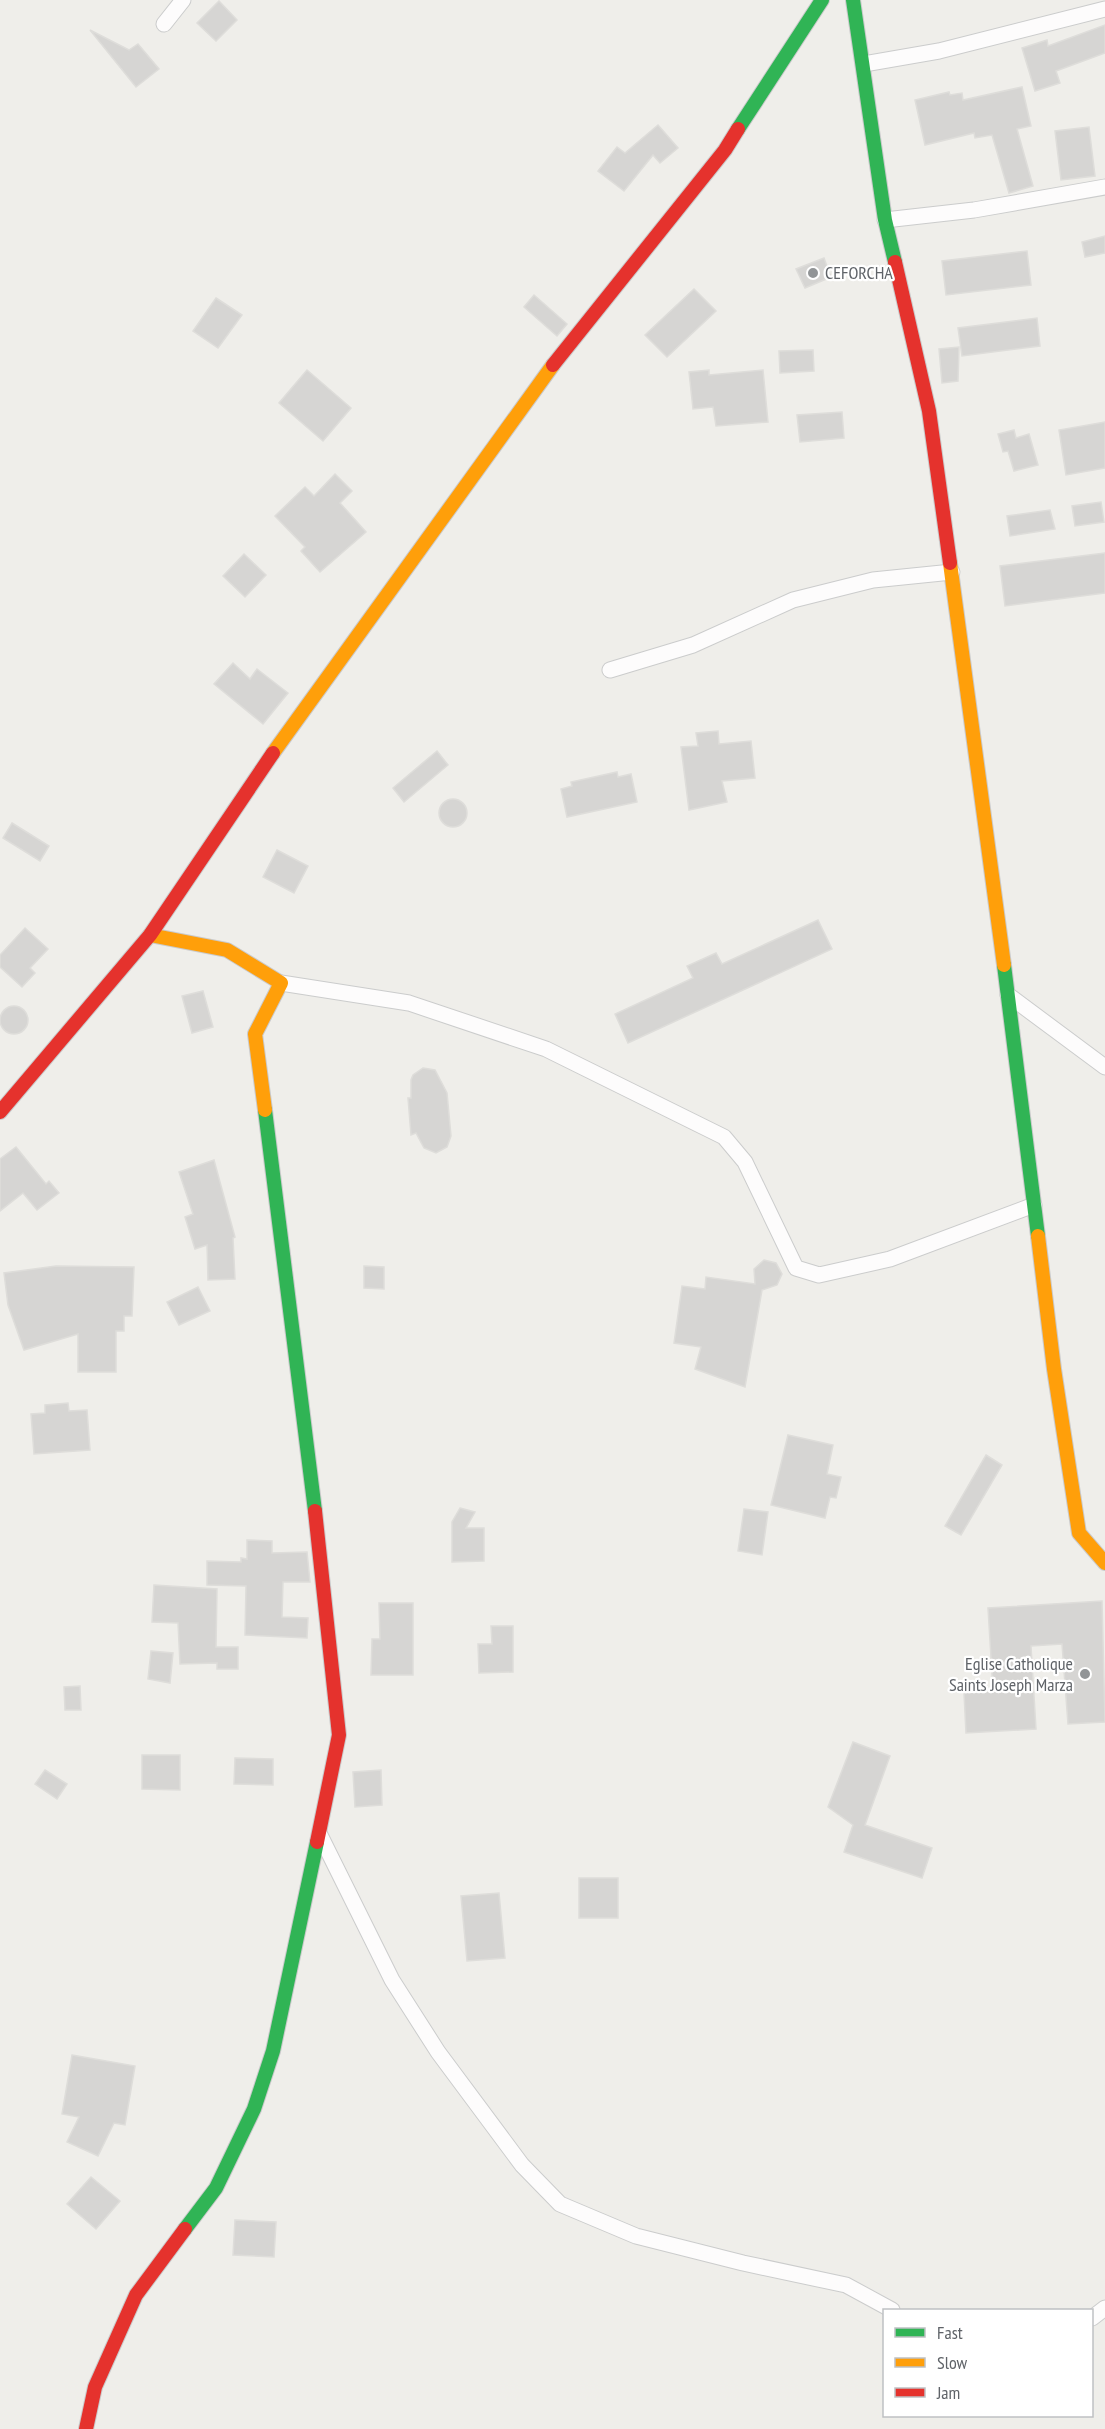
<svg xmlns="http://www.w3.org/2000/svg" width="1105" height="2429" viewBox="0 0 1105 2429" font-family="'PT Sans Narrow',sans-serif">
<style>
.building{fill:#d6d5d3;stroke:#deddda;stroke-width:1.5}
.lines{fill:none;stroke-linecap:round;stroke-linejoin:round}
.street-casing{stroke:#cbcccc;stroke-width:17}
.fast-casing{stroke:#cacacb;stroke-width:16}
.slow-casing{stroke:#cacacb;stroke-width:16}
.jam-casing{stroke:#cacacb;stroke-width:16}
.street{stroke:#fdfcfc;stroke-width:15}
.fast{stroke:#30b455;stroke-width:14}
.slow{stroke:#ff9f0a;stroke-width:14}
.jam{stroke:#e5322d;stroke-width:14}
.poi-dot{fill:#919496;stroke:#fff;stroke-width:2}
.labels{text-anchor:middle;stroke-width:4.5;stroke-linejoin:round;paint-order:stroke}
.poi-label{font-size:18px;fill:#5f6368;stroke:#fff;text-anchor:start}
</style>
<rect width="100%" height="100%" fill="#efeeea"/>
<!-- building -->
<g class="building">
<path d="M219,1L237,20L216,41L197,23Z"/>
<path d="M1105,25V53L1056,71L1060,83L1035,91L1022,48L1047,40L1048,46Z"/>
<path d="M90,30L129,50L138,44L159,69L136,87Z"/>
<path d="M1022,87L1031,126L1017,129L1033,186L1009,193L992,135L975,138L974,133L925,145L915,100L949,92L950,95L962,93L963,100Z"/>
<path d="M658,125L678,148L660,163L653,155L624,191L598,171L617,147L625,153Z"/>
<path d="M1089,127L1095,176L1061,180L1055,131Z"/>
<path d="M1105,236V253L1085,257L1082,242Z"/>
<path d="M1027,251L1031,285L946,295L942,261Z"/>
<path d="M824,258L831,277L805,288L796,269Z"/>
<path d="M694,289L716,311L667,357L645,335Z"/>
<path d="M534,295L567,324L557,336L524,307Z"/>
<path d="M216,298L242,315L218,348L193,331Z"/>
<path d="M1037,318L1040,346L962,356L958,328Z"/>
<path d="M959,347L958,381L942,383L939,349Z"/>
<path d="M813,350L814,371L780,373L779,351Z"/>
<path d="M307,370L351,408L323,441L279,403Z"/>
<path d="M709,370V375L763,370L768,422L716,426L713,407L693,409L689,372Z"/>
<path d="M842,412L844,438L800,442L797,415Z"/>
<path d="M1105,422V468L1066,475L1059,430Z"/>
<path d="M1014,430L1016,438L1029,434L1038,465L1014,471L1008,451L1003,452L998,434Z"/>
<path d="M335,474L352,491L340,503L366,532L320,572L301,551L305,547L275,516L305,487L314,496Z"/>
<path d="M1101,502L1104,522L1075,526L1072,506Z"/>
<path d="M1050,510L1055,529L1010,536L1007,516Z"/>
<path d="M1105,553V593L1005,606L1000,566Z"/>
<path d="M244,554L266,575L245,597L223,576Z"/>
<path d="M233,663L250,679L257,669L288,693L263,724L214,684Z"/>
<path d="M718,731L719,744L751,741L755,778L722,781L727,802L689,810L681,747L698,746L696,733Z"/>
<path d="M437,751L448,765L404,802L393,788Z"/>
<path d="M617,772L618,777L631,774L637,802L567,817L561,789L572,786L571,782Z"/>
<circle cx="453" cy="813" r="14"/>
<path d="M12,823L49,846L40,861L3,838Z"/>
<path d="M277,850L308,866L294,893L263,877Z"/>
<path d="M818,920L832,949L628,1043L615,1014L693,978L687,966L716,953L722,964Z"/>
<path d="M25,928L48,949L30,968L35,973L22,987L0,967V955Z"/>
<path d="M203,991L213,1027L192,1033L182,996Z"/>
<circle cx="14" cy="1020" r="14"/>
<path d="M423,1068L435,1070L447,1093L451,1136L447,1147L436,1153L424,1148L416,1133L411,1135L408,1098H411V1080L413,1075Z"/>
<path d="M16,1147L46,1184L49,1181L59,1193L37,1210L23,1193L0,1211V1159Z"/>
<path d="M214,1160L235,1237L233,1238L235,1279L208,1280L207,1245L195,1249L185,1217L193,1214L179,1172Z"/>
<path d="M764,1260L776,1263L782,1274L777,1285L762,1290L745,1387L695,1369L701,1347L674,1343L682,1286L705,1289L706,1277L755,1284L754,1269Z"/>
<path d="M56,1266L134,1267L132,1316H124V1331H116V1372H78V1334L24,1350L8,1305L4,1273Z"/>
<path d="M364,1266L384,1267V1289L364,1288Z"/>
<path d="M198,1287L210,1311L179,1325L167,1302Z"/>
<path d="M68,1403L69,1411L87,1410L90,1450L34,1454L31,1414L45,1413V1405Z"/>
<path d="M788,1435L833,1445L827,1474L841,1477L836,1498L830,1497L825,1518L771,1505Z"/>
<path d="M986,1455L1002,1465L961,1535L945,1526Z"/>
<path d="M460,1508L475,1512L466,1528H484V1561L452,1562V1522Z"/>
<path d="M744,1509L768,1512L762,1555L738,1551Z"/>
<path d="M247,1540L272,1541V1553L307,1552L310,1582H283L282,1617L308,1618L307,1638L245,1635L246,1586L207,1585V1561L241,1562V1558L247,1559Z"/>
<path d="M154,1585L217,1589L216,1647H238V1669H217V1663L180,1664L178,1623L152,1622Z"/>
<path d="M1102,1601L1105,1722L1068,1724L1062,1644L1031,1646L1036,1729L966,1733L964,1693L993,1691L988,1608Z"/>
<path d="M379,1603H413V1675H371L372,1639H380Z"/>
<path d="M491,1626H513V1672L479,1673L478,1644H492Z"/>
<path d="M151,1651L173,1653L170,1683L148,1679Z"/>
<path d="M80,1686L81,1710H65L64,1687Z"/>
<path d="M853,1742L890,1756L865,1825L932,1848L922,1878L844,1852L853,1825L828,1807Z"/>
<path d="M142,1755H180V1790L142,1789Z"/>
<path d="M235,1758L273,1759V1785L234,1784Z"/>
<path d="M45,1770L67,1784L57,1799L35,1784Z"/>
<path d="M381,1770L382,1805L355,1807L353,1772Z"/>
<rect x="579" y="1878" width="39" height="40"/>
<path d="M499,1893L505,1958L467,1961L461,1896Z"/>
<path d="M72,2055L135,2066L125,2125L114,2123L98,2156L67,2142L79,2117L62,2114Z"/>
<path d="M91,2177L120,2201L96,2229L67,2204Z"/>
<path d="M235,2220L276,2222L274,2257L233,2255Z"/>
</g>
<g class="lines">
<defs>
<g id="street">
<path d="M164,24L183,0"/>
<path d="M864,64L939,51L1105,9"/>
<path d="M885,220L974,210L1105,187"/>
<path d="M610,670L693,645L793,600L873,580L952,572"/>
<path d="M281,983L409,1003L546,1049L724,1137L745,1162L796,1268L819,1275L890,1259L1034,1205"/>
<path d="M1008,995L1105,1067"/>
<path d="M320,1835L392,1980L438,2052L522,2165L560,2204L636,2236L743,2263L846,2285L892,2310"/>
<path d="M1092,2318L1105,2308"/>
</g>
<g id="fast">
<path d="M853,0L885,220L895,262"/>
<path d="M738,129L822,0"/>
<path d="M1004,965L1038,1236"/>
<path d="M265,1110L315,1511"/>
<path d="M185,2229L216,2188L254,2109L273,2051L317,1842"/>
</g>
<g id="slow">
<path d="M950,563L1004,965"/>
<path d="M273,753L553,365"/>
<path d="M150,935L227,950L281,983L255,1034L265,1110"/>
<path d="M1038,1236L1054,1369L1079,1533L1105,1563"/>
</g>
<g id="jam">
<path d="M895,262L929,411L950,563"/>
<path d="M553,365L725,150L738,129"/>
<path d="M0,1112L150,935L273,753"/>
<path d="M315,1511L339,1735L317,1842"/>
<path d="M86,2429L95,2387L136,2295L185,2229"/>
</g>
</defs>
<!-- street casing -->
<use href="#street" class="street-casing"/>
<!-- fast casing -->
<use href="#fast" class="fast-casing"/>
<!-- slow casing -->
<use href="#slow" class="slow-casing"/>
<!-- jam casing -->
<use href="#jam" class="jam-casing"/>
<!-- street -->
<use href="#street" class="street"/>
<!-- fast -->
<use href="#fast" class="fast"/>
<!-- slow -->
<use href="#slow" class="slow"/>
<!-- jam -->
<use href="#jam" class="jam"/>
</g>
<!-- markers -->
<g class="poi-dot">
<circle cx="813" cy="273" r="6"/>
<circle cx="1085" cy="1674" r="6"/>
</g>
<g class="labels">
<!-- poi labels -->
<g class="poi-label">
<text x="825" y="279">CEFORCHA</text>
<text x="1073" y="1670" text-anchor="end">Eglise Catholique<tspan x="1073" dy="21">Saints Joseph Marza</tspan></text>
</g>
</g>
<!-- legend -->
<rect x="883" y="2309" width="210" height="108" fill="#ffffff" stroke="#bfc1c3" stroke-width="1.5"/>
<rect x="895" y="2328" width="30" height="9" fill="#30b455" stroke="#bfc1c3" stroke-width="1.5"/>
<text x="937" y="2339" font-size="18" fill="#5f6368">Fast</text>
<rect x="895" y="2358" width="30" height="9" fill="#ff9f0a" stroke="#bfc1c3" stroke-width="1.5"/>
<text x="937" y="2369" font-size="18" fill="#5f6368">Slow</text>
<rect x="895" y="2388" width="30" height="9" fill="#e5322d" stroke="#bfc1c3" stroke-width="1.5"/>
<text x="937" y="2399" font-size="18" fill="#5f6368">Jam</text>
</svg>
